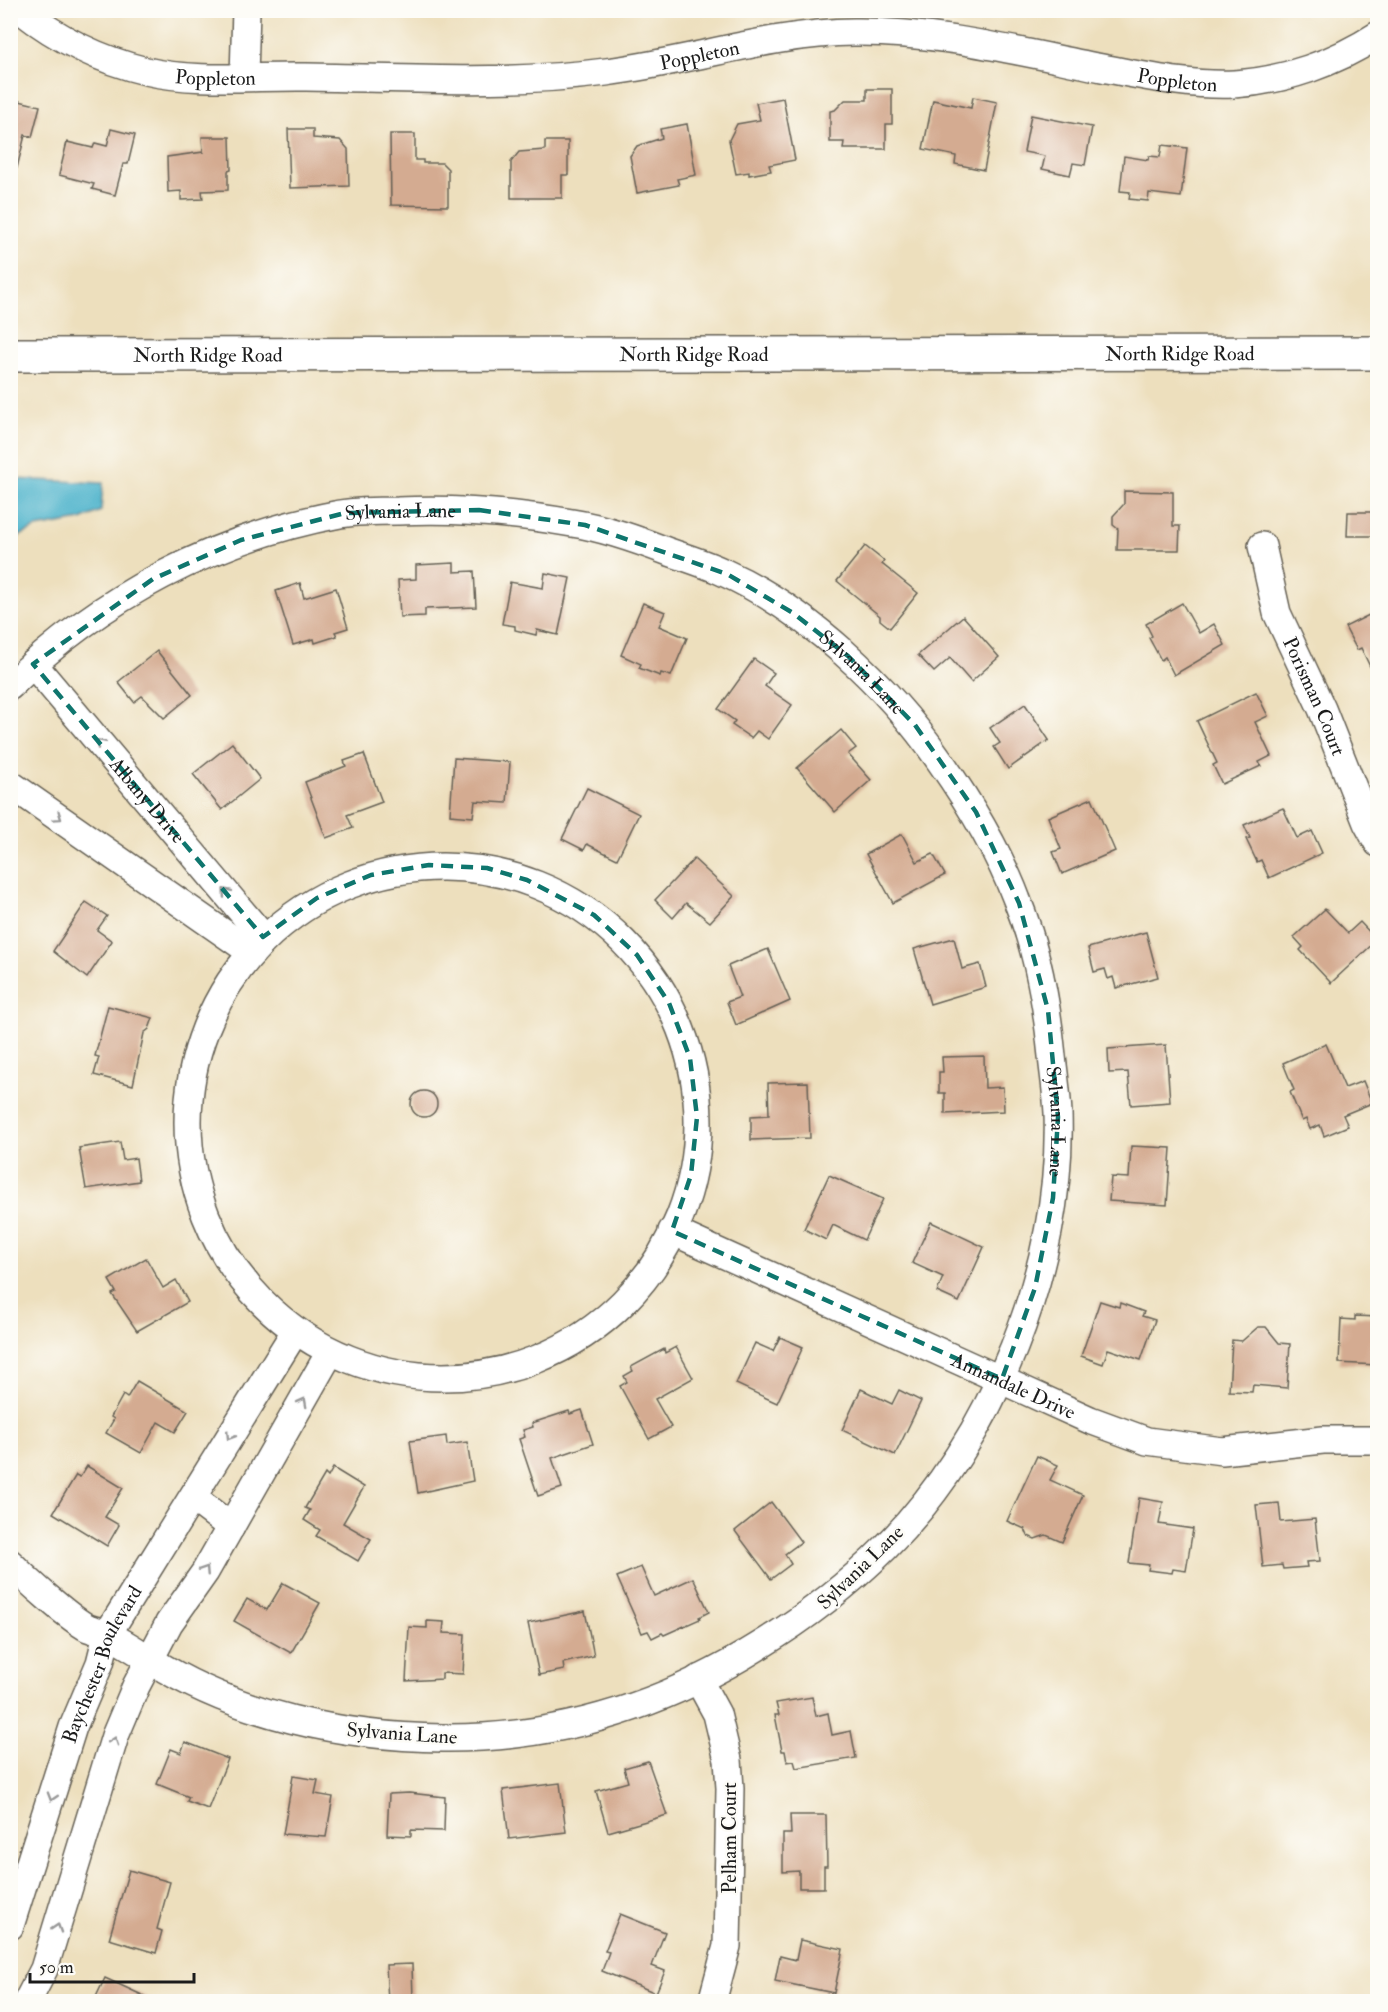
<svg xmlns="http://www.w3.org/2000/svg" width="1388" height="2012" viewBox="0 0 1388 2012" font-family="'IM FELL Double Pica',serif">
<style>
.water{fill:#4cb2cb;stroke:#346774;stroke-width:1.5}
.building{fill:#d4ab91}
.lines{fill:none;stroke-linecap:round;stroke-linejoin:round}
.minor-casing{stroke:#656054;stroke-width:30}
.tertiary-casing{stroke:#656054;stroke-width:36}
.minor{stroke:#fff;stroke-width:27}
.tertiary{stroke:#fff;stroke-width:33}
.oneway{stroke:#999}
.marked{fill:none;stroke:#0f766e;stroke-width:4.5;stroke-dasharray:12 8;stroke-linejoin:round}
.labels{text-anchor:middle;stroke-width:5;stroke-linejoin:round;paint-order:stroke}
.street-label{font-size:20px;fill:#1c1c1c;stroke:#fdfcf7}
</style>
<rect width="100%" height="100%" fill="#fdfcf7"/>
<filter id="ink" filterUnits="userSpaceOnUse"><feTurbulence type="fractalNoise" baseFrequency=".0167" numOctaves="2"/><feDisplacementMap in="SourceGraphic" scale="12" xChannelSelector="R" yChannelSelector="G"/><feConvolveMatrix kernelMatrix="1 2 1 2 8 2 1 2 1" color-interpolation-filters="sRGB"/></filter>
<filter id="wash" filterUnits="userSpaceOnUse"><feTurbulence type="fractalNoise" baseFrequency=".008" numOctaves="4" result="noise"/><feDisplacementMap in="SourceGraphic" scale="24" xChannelSelector="R" yChannelSelector="G"/><feGaussianBlur stdDeviation="1.35" result="paint"/><feColorMatrix in="noise" values="0 0 0 0 0 0 0 0 0 0 0 0 0 0 0 0 0 1.4 0 .05"/><feComposite in="paint" operator="in"/></filter>
<g filter="url(#wash)">
<rect width="100%" height="100%" fill="#eddfbd"/>
<!-- water -->
<path class="water" d="M11,476L15,479L103,483L101,511L81,520L36,528L11,540Z"/>
<g id="blocks">
<!-- building -->
<g class="building">
<path d="M867,89H892V124H886V149H843L844,142H830V111L835,110L845,100H867Z"/>
<path d="M973,97L997,102L984,170L955,164L956,156L923,149L933,100L971,108Z"/>
<path d="M783,98L795,160L769,165L771,171L749,175V172L736,174L729,140L737,124L760,120L756,103Z"/>
<path d="M15,100L40,106L32,137L25,135L17,168L10,167V117Z"/>
<path d="M1031,115L1092,127L1085,165L1073,163L1070,175L1042,169L1045,156L1024,152Z"/>
<path d="M687,124L696,175L677,179L679,185L637,193L630,156L637,146L662,138L660,129Z"/>
<path d="M111,129L135,135L128,164H123L115,195L92,189L94,184L59,175L67,142L93,148L95,143L107,146Z"/>
<path d="M288,129H313V138L340,140L348,149L349,186L290,188Z"/>
<path d="M390,134H415V160H423V163H442L448,169V206L391,205Z"/>
<path d="M202,137H230L231,170L228,171V190L202,191L203,199L181,200V191L168,192L167,157L203,152Z"/>
<path d="M545,141H568V175H562V198H511V162L519,152L545,150Z"/>
<path d="M1162,145L1187,148L1181,197L1149,193L1148,201L1129,199L1130,192L1120,191L1124,156L1148,160L1149,156L1160,157Z"/>
<path d="M1124,491L1173,492V526H1180L1179,550H1117L1118,529L1113,525V516L1124,504Z"/>
<path d="M1348,512H1377V536H1347Z"/>
<path d="M865,546L884,561L882,564L918,593L890,628L880,620V616L837,581Z"/>
<path d="M454,563V572L474,571L476,607L425,609V616L400,617L398,580L416,579V565Z"/>
<path d="M545,573L570,578L558,635L537,630L536,635L515,630V626L502,624L510,582L543,588Z"/>
<path d="M300,583L304,598L336,588L348,628L335,632L337,636L315,643L314,639L293,645L276,591Z"/>
<path d="M643,603L665,612L659,626L687,638L671,676L661,673L660,676L639,668L641,664L621,655Z"/>
<path d="M1182,603L1199,633L1214,624L1225,645L1174,675L1165,657L1161,660L1149,638L1152,636L1146,624Z"/>
<path d="M1377,611V681L1361,648L1357,650L1345,627Z"/>
<path d="M963,616L999,657L971,682L950,658L934,672L918,655Z"/>
<path d="M157,651L192,695L164,718L142,696L134,702L118,682Z"/>
<path d="M754,659L774,673L765,686L792,705L768,739L757,731L751,738L732,725L735,721L718,709Z"/>
<path d="M1256,692L1268,716L1255,722L1271,756L1259,762L1261,766L1222,784L1213,765L1217,763L1197,721Z"/>
<path d="M1025,704L1049,740L1008,769L994,747L1000,743L990,728Z"/>
<path d="M841,730L856,748L848,754L871,780L835,812L797,768Z"/>
<path d="M232,743L260,779L222,810L193,774Z"/>
<path d="M364,754L382,802L347,815L353,828L326,838L305,782L346,766L344,761Z"/>
<path d="M454,758L510,762L507,803L475,801L473,817L450,815Z"/>
<path d="M587,788L639,814L617,859L587,844L584,850L562,839Z"/>
<path d="M1092,798L1115,851L1062,874L1053,852L1061,849L1048,817Z"/>
<path d="M1283,808L1297,838L1312,831L1322,853L1269,878L1261,860L1257,862L1246,839L1250,838L1244,825Z"/>
<path d="M902,834L917,862L933,854L945,875L893,903L866,854Z"/>
<path d="M694,859L734,896L710,922L686,903L673,918L655,900Z"/>
<path d="M86,902L107,916L97,930L112,941L87,978L53,951Z"/>
<path d="M1325,909L1348,933L1360,922L1377,940L1331,983L1300,950L1303,947L1294,937Z"/>
<path d="M1146,932L1158,977L1116,988L1113,977L1108,979L1105,969L1094,972L1088,948Z"/>
<path d="M954,938L962,969L980,964L986,987L930,1004L914,949Z"/>
<path d="M768,949L790,1001L736,1025L727,1002L740,997L728,966Z"/>
<path d="M108,1006L153,1018L149,1029L144,1033L133,1085L94,1075L99,1057L95,1056Z"/>
<path d="M1326,1044L1345,1088L1363,1081L1372,1103L1343,1115L1348,1126L1324,1136L1320,1125L1310,1129L1306,1119L1302,1121L1290,1092L1294,1090L1283,1063Z"/>
<path d="M1166,1045L1170,1102L1131,1105L1128,1072L1109,1073L1108,1049Z"/>
<path d="M984,1056L985,1088L1003,1087L1004,1111L945,1114V1093H939V1072H943L942,1057Z"/>
<path d="M808,1082L810,1138L751,1140V1116L769,1115L768,1083Z"/>
<circle cx="424" cy="1104" r="13"/>
<path d="M120,1142L123,1160L136,1158L139,1181L86,1189L79,1148Z"/>
<path d="M1131,1146L1171,1148L1167,1205L1109,1201L1111,1177L1129,1178Z"/>
<path d="M829,1175L883,1199L864,1240L833,1225L826,1240L804,1229Z"/>
<path d="M931,1222L984,1247L959,1302L937,1292L943,1277L912,1263Z"/>
<path d="M146,1258L163,1288L176,1280L188,1302L137,1331L112,1294L116,1292L109,1280Z"/>
<path d="M1100,1301L1119,1307L1120,1303L1144,1312L1142,1316L1155,1320L1141,1360L1108,1349L1103,1364L1081,1356Z"/>
<path d="M1355,1316L1377,1317V1365L1339,1363L1341,1319L1355,1320Z"/>
<path d="M1258,1327H1266L1279,1343L1290,1344L1287,1388L1253,1385L1252,1392L1229,1391L1232,1340L1242,1341Z"/>
<path d="M780,1337L803,1347L777,1403L736,1384L755,1343L773,1351Z"/>
<path d="M676,1347L693,1378L655,1399L671,1427L649,1439L620,1386L627,1382L624,1376L633,1371L631,1367L664,1349L665,1353Z"/>
<path d="M137,1381L188,1411L175,1432L158,1422L141,1453L106,1433L114,1419L111,1417L123,1395L127,1398Z"/>
<path d="M861,1389L892,1404L899,1390L921,1401L895,1455L842,1430Z"/>
<path d="M582,1410L593,1444L552,1458L562,1488L538,1496L519,1439L525,1437L523,1430L533,1427L532,1423L569,1411L570,1414Z"/>
<path d="M446,1436L447,1445L467,1442L473,1481L418,1493L410,1441Z"/>
<path d="M1037,1456L1058,1465L1050,1480L1083,1495L1062,1542L1046,1535L1035,1539L1028,1536L1025,1529L1007,1521Z"/>
<path d="M87,1466L123,1488L105,1517L119,1525L107,1546L53,1513L76,1475L80,1477Z"/>
<path d="M333,1468L364,1487L343,1523L371,1539L358,1561L316,1536L320,1530L304,1520L310,1510L305,1508L325,1474L328,1477Z"/>
<path d="M1139,1498L1163,1502L1159,1524L1193,1529L1186,1571L1173,1569L1172,1573L1148,1570L1149,1565L1129,1563Z"/>
<path d="M771,1502L801,1542L785,1554L791,1564L771,1579L735,1531Z"/>
<path d="M1279,1503L1281,1522L1315,1519L1320,1561L1306,1562L1307,1567L1283,1569L1282,1565L1263,1567L1256,1505Z"/>
<path d="M641,1567L654,1596L693,1578L709,1612L699,1617L700,1619L664,1635L662,1633L652,1638L648,1631L642,1633L617,1577Z"/>
<path d="M283,1583L320,1603L291,1653L234,1621L247,1599L267,1610Z"/>
<path d="M585,1611L594,1656L563,1663L564,1670L539,1675L528,1623Z"/>
<path d="M427,1621L444,1622L443,1633L465,1634L463,1674L442,1673V1679L406,1681L409,1627L427,1628Z"/>
<path d="M812,1697L816,1716L828,1713L832,1735L851,1731L856,1758L796,1768L794,1761L787,1762L785,1751H782L775,1715H779L776,1703Z"/>
<path d="M185,1742L228,1759L208,1809L187,1801L189,1797L157,1784L171,1749L181,1753Z"/>
<path d="M648,1761L667,1815L608,1832L596,1791L628,1782L624,1768Z"/>
<path d="M293,1776L318,1780L315,1794L333,1797L326,1837L283,1834Z"/>
<path d="M560,1783L566,1832L509,1839L503,1790Z"/>
<path d="M409,1793L445,1797L444,1831L411,1830V1836L387,1835L389,1794Z"/>
<path d="M790,1815H826L827,1866H824V1888H799V1871L783,1872V1834H791Z"/>
<path d="M129,1870L170,1882L157,1929L162,1931L156,1953L109,1939Z"/>
<path d="M620,1914L665,1932L652,1966L665,1971L656,1993L602,1971L609,1952L605,1951Z"/>
<path d="M800,1940L843,1949L834,1993L775,1981L780,1956L796,1960Z"/>
<path d="M412,1964L413,2001H388L386,1965Z"/>
<path d="M105,1978L155,2001H94Z"/>
</g>
</g>
</g>
<g filter="url(#ink)">
<use href="#blocks" fill-opacity="0" stroke="#656054" stroke-width="1.5"/>
<g class="lines">
<defs>
<g id="minor">
<path id="s1" d="M21,10C58,39 100,60 146,71C197,83 254,76 306,77C406,78 507,85 606,72C689,62 770,33 854,32C938,31 1020,52 1102,68C1146,76 1189,86 1234,84C1284,81 1335,63 1378,35"/>
<path d="M244,76L246,10"/>
<path id="s2" d="M1262,546L1277,613L1322,709L1367,823L1378,843"/>
<path id="s3" d="M33,664L263,937"/>
<path id="s4" d="M10,686C100,597 216,537 340,514C359,511 379,511 398,511C457,508 514,513 572,523C605,528 638,540 669,552C687,558 706,564 723,572C808,610 888,686 940,761C971,805 998,850 1017,900C1037,949 1047,1004 1052,1056C1054,1075 1057,1094 1058,1113C1063,1267 993,1440 885,1548C847,1586 805,1618 759,1646C663,1706 557,1739 443,1738C344,1737 237,1715 152,1661C137,1651 119,1639 102,1632C98,1631 93,1630 88,1628C69,1618 27,1580 10,1563"/>
<path d="M10,784L248,950"/>
<circle cx="443" cy="1122" r="255"/>
<path id="s5" d="M672,1231L1090,1420L1147,1441L1222,1451L1323,1440H1378"/>
<path d="M193,1498L231,1527"/>
<path d="M698,1679L717,1714L728,1760L730,1788L727,1946L712,2002"/>
<path id="s6" d="M10,1926L73,1727L100,1663L107,1635L294,1333"/>
<path d="M27,2002L44,1969L115,1736L136,1686L169,1623L205,1572L329,1354"/>
</g>
<g id="tertiary">
<path id="s7" d="M10,355L1378,353"/>
</g>
</defs>
<!-- minor casing -->
<use href="#minor" class="minor-casing"/>
<!-- tertiary casing -->
<use href="#tertiary" class="tertiary-casing"/>
<!-- minor -->
<use href="#minor" class="minor"/>
<!-- tertiary -->
<use href="#tertiary" class="tertiary"/>
</g>
<!-- one-way arrows -->
<defs><path id="oneway-chevron" d="M-2-3.5L2.5 0L-2 3.5" fill="none" stroke-width="1.6" stroke-linecap="round" stroke-linejoin="round" transform="scale(1.5)"/></defs>
<g class="oneway">
<use href="#oneway-chevron" transform="translate(100 743) rotate(-130)"/>
<use href="#oneway-chevron" transform="translate(58 817) rotate(35)"/>
<use href="#oneway-chevron" transform="translate(226 892) rotate(-130)"/>
<use href="#oneway-chevron" transform="translate(303 1402) rotate(-62)"/>
<use href="#oneway-chevron" transform="translate(230 1436) rotate(122)"/>
<use href="#oneway-chevron" transform="translate(205 1570) rotate(-57)"/>
<use href="#oneway-chevron" transform="translate(114 1741) rotate(-72)"/>
<use href="#oneway-chevron" transform="translate(52 1797) rotate(107)"/>
<use href="#oneway-chevron" transform="translate(57 1928) rotate(-72)"/>
</g>
</g>
<!-- marked area -->
<path class="marked" d="M479,510L585,525L727,574L793,613L848,656L915,725L976,812L1019,903L1048,1010L1058,1117L1053,1198L1035,1288L1002,1379L672,1231L691,1175L697,1117L690,1058L669,1003L637,955L594,915L527,880L487,868L429,865L371,875L317,898L263,937L33,664L153,579L241,540L345,513Z"/>
<g class="labels">
<!-- street labels -->
<g class="street-label">
<text dy="7" stroke="none"><textPath href="#s1" startOffset="696">Poppleton</textPath></text>
<text dy="7" stroke="none"><textPath href="#s1" startOffset="210">Poppleton</textPath></text>
<text dy="7" stroke="none"><textPath href="#s1" startOffset="1180">Poppleton</textPath></text>
<text dy="7" stroke="none"><textPath href="#s7" startOffset="684">North Ridge Road</textPath></text>
<text dy="7" stroke="none"><textPath href="#s7" startOffset="1170">North Ridge Road</textPath></text>
<text dy="7" stroke="none"><textPath href="#s7" startOffset="198">North Ridge Road</textPath></text>
<text dy="7" stroke="none"><textPath href="#s4" startOffset="438">Sylvania Lane</textPath></text>
<text dy="7" stroke="none"><textPath href="#s4" startOffset="942">Sylvania Lane</textPath></text>
<text dy="7" stroke="none"><textPath href="#s2" startOffset="160">Porisman Court</textPath></text>
<text dy="7" stroke="none"><textPath href="#s3" startOffset="178">Albany Drive</textPath></text>
<text dy="7" stroke="none"><textPath href="#s4" startOffset="1446">Sylvania Lane</textPath></text>
<text dy="7" stroke="none"><textPath href="#s5" startOffset="375">Annandale Drive</textPath></text>
<text transform="translate(860 1567) rotate(-44)" y="7">Sylvania Lane</text>
<text dy="7" stroke="none"><textPath href="#s6" startOffset="278">Baychester Boulevard</textPath></text>
<text transform="translate(402 1733) rotate(4)" y="7">Sylvania Lane</text>
<text transform="translate(729 1838) rotate(-90)" y="7">Pelham Court</text>
</g>
</g>
<!-- margin -->
<rect width="1388" height="2012" fill="none" stroke="#fdfcf7" stroke-width="36"/>
<!-- scale -->
<path d="M30 1973v9h164v-9" fill="none" stroke="#1c1c1c" stroke-width="3"/>
<text x="39" y="1973" font-size="18" fill="#1c1c1c" stroke="#fdfcf7" stroke-width="4.5" paint-order="stroke">50 m</text>
</svg>
